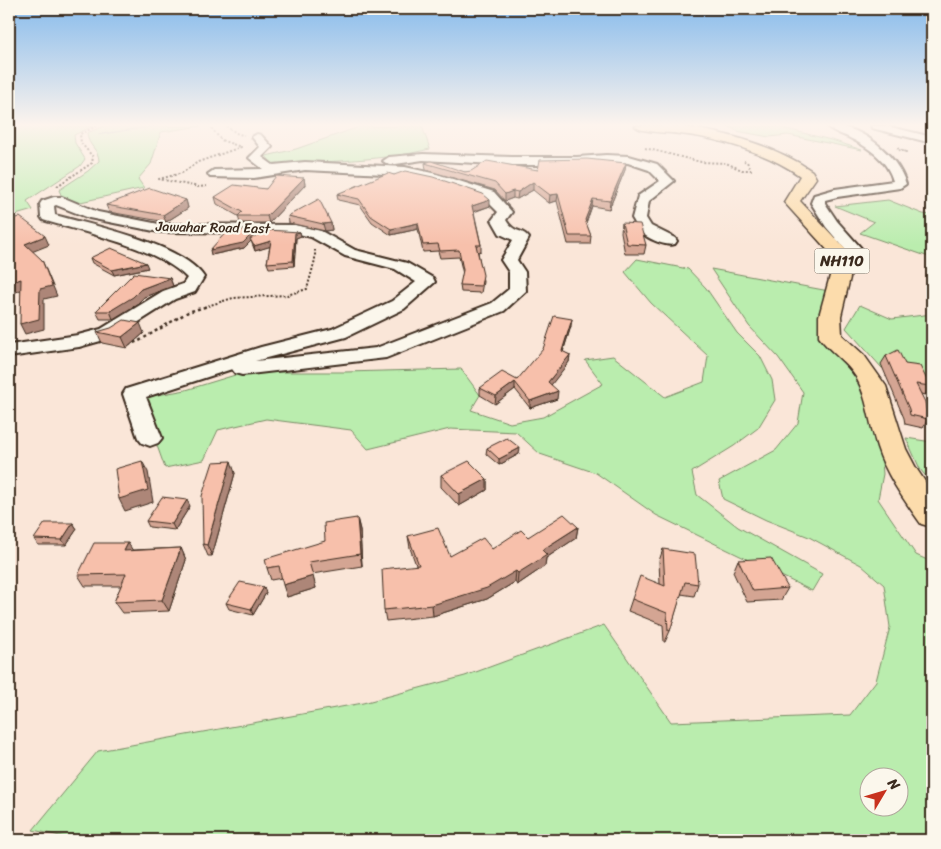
<svg xmlns="http://www.w3.org/2000/svg" width="941" height="849" viewBox="0 0 941 849" font-family="Sriracha,sans-serif">
<style>
.green{fill:#baedae;stroke:#7a8c66;fill-rule:evenodd}
.lines{fill:none;stroke-linecap:round;stroke-linejoin:round}
.stream{fill:#72879d;fill-rule:evenodd}
.street-casing{stroke:#3b2a1e;stroke-width:4}
.highway-casing{stroke:#3b2a1e;stroke-width:3}
.path-far1{stroke:#3b2a1e;stroke-width:2;stroke-dasharray:2 2;stroke-linecap:butt}
.path{stroke:#3b2a1e;stroke-width:2.5;stroke-dasharray:3 3;stroke-linecap:butt}
.street{fill:#fbf7ec;fill-rule:evenodd}
.highway{fill:#fcdcac;fill-rule:evenodd}
.wall{fill:#d4a593;stroke:#3b2a1e}
.shaded-wall{fill:#ad8678;stroke:#3b2a1e}
.building{fill:#f7c0ab;stroke:#3b2a1e}
.labels{text-anchor:middle;stroke-width:4.5;stroke-linejoin:round;paint-order:stroke}
.far-street-label{font-size:14px;fill:#3b2a1e;stroke:#fbf7ec}
.shield{fill:#fbf7ec;stroke:#75685c;stroke-width:1}
.shield-label{font-size:15px;font-weight:bold;fill:#3b2a1e}
</style>
<rect width="100%" height="100%" fill="#fae6d8"/>
<filter id="ink" filterUnits="userSpaceOnUse"><feTurbulence type="fractalNoise" baseFrequency=".02" numOctaves="2"/><feDisplacementMap in="SourceGraphic" scale="10" xChannelSelector="R" yChannelSelector="G"/><feConvolveMatrix kernelMatrix="1 2 1 2 8 2 1 2 1" color-interpolation-filters="sRGB"/></filter>
<g filter="url(#ink)">
<!-- green -->
<g class="green">
<path d="M9,126H93L74,135L75,143L85,159L80,166L27,201L33,210L9,217Z"/>
<path d="M104,126H201L161,132L151,164L138,179L144,188L76,203L62,197L59,190L88,171L99,161C99,149 88,147 87,133Z"/>
<path d="M357,126H422L430,149C379,162 326,160 274,166L266,156L296,149L356,128Z"/>
<path d="M728,126H775L835,141L862,150L788,135L769,137L737,131Z"/>
<path d="M888,200L923,214L932,215V258L860,233L874,222L835,206Z"/>
<path d="M637,259L688,269L706,288L737,333L760,356L772,380L775,400L758,428L734,446L692,472L697,495L738,527L822,574L812,591L656,515L596,473L540,454L516,432L450,429L368,449L351,430L266,419L218,430L204,460L165,468L140,398L186,390L245,372H345L461,369L480,395L471,410L510,423L543,417L603,384L585,360L613,356L665,397L704,382L708,356L651,303L625,272Z"/>
<path d="M711,269L829,291L826,337L849,357L878,412L883,474L878,499L916,555L932,562V840H78L33,830L98,751L363,703L465,676L604,625L671,722L850,715L876,681L890,627L884,585L861,565L809,537L766,520L723,499L719,481L776,450L798,423L803,392L778,357L749,326ZM868,776H898V806H868Z"/>
<path d="M860,305L892,319L932,314V402L921,374L882,368L846,328Z"/>
<path d="M906,438L932,442V484L920,469Z"/>
</g>
<g class="lines">
<!-- stream -->
<path class="stream" d="M153,126H158L99,135L98,134Z"/>
<defs>
<g id="street">
<path d="M827,126C859,123 897,154 906,184L900,188L837,197L825,200V203L837,221L861,248C860,261 851,272 837,268L835,265L844,256L845,249L826,227L811,203L814,195L835,189L893,181C887,159 868,147 848,137C841,134 832,131 827,126Z"/>
<path d="M871,126H887L932,137V143L872,128Z"/>
<path d="M257,134L261,135L272,147L262,157L273,165L305,162L405,167L437,174L494,192L512,212L506,220C514,234 522,228 529,238L517,260L525,272L526,291L504,311L386,358L242,375L235,373L232,369L146,397L162,438L158,443L150,446L142,443L138,438L123,394L126,389L261,347L332,329L392,301L416,282L395,269L345,256L311,237L295,233L159,232L89,218L56,205L54,206L55,215C94,226 181,243 204,277L195,292L175,299L115,337L79,347L9,357V345L78,335L101,329L163,291L183,284L187,278C157,247 85,233 43,220L41,217L40,204L42,201L54,197H62L98,212L159,224L295,225L321,231L355,250L407,263L433,278L435,282L404,309L346,337L255,361L376,348L492,303L509,289V272L501,260L513,240L500,234L492,220L498,212L484,198L434,181L405,175L305,170L254,178L210,177L208,174L214,170L263,169L249,158L260,147L252,137Z"/>
<path d="M423,154L512,157H577L606,155L629,156L657,164L674,181L649,201L646,218L651,226L675,238L677,241L675,244C666,247 648,239 641,232C637,229 635,222 632,218L638,196L660,181L649,170L628,163L606,161L577,165H512L423,160L389,165L383,161L389,157Z"/>
</g>
<path id="highway" d="M635,126C688,121 768,140 812,171L816,178L800,201L849,253L853,265L841,316L842,335L864,355L886,386L906,449L916,468L932,492V527L921,524C904,500 886,475 877,447C869,423 868,399 856,377C846,361 830,352 819,337V316L833,265L831,254L784,202L800,176C768,153 718,138 680,134C669,132 641,133 635,126Z"/>
</defs>
<!-- street casing -->
<use href="#street" class="street-casing"/>
<!-- highway casing -->
<use href="#highway" class="highway-casing"/>
<!-- path-far1 -->
<g class="path-far1">
<path d="M226,126L238,134L244,135"/>
<path d="M645,148L701,162L726,163L742,170H751L747,162L744,161"/>
<path d="M897,148L906,152L899,150"/>
<path d="M57,186L92,163L93,157L81,143L80,134L97,126"/>
<path d="M207,186L199,187L159,179L182,173L198,162L241,147L221,140L210,126"/>
<path d="M204,307L233,298L287,295L307,289L315,260V250"/>
</g>
<!-- path -->
<path class="path" d="M128,345L139,341L188,312L208,306"/>
<!-- street -->
<use href="#street" class="street"/>
<!-- highway -->
<use href="#highway" class="highway"/>
</g>
<!-- wall -->
<g class="wall">
<path d="M932,126V134L925,132L927,127Z"/>
<path d="M425,163L465,172L538,170L626,163L625,170L609,209L592,206L586,223L591,236L590,244H568L557,201L549,203L533,190L517,199L513,198L505,201L495,190L426,170Z"/>
<path d="M304,178L305,185L269,223H240L238,216L217,204L215,197L266,189Z"/>
<path d="M337,194L490,206L474,212L481,245V251L478,252L483,282L481,293L461,292L460,285L463,274L459,257L440,258L438,251L423,252L418,229L391,235L372,222L360,205L338,200Z"/>
<path d="M186,200L188,208L166,222L109,212L106,205Z"/>
<path d="M288,216L331,223L332,230L325,231L289,223Z"/>
<path d="M622,223L646,245L644,254H625L621,232Z"/>
<path d="M256,230L257,235L256,236L300,232L301,236L296,238L294,266L269,268L267,263L270,246L255,251L251,241L244,248L211,255Z"/>
<path d="M90,258L148,268L114,275L92,263Z"/>
<path d="M170,278L173,286L144,297L136,305L113,319H100L96,311Z"/>
<path d="M571,326L563,352L570,355L569,362L551,384L557,399L530,408L515,389L495,404L480,395V388L517,380Z"/>
<path d="M97,332L144,333L127,348L102,343Z"/>
<path d="M886,356L905,364L930,386L925,395L921,394L928,419L923,428L905,424L904,418L881,364Z"/>
<path d="M487,448L519,454L499,465L486,454Z"/>
<path d="M235,473L212,556H208L203,544Z"/>
<path d="M441,475L487,479V490L459,506L441,487Z"/>
<path d="M190,506L175,530L149,527L146,521Z"/>
<path d="M357,518L360,530L362,566L312,574L316,588L287,597L282,578L271,580L267,568L325,541Z"/>
<path d="M73,523L77,529L66,545H38L34,539Z"/>
<path d="M578,527L576,538L546,558L545,566L517,585L515,582L487,599L433,616L386,621L384,610L416,565L410,548L408,536L450,556L492,549L528,537Z"/>
<path d="M181,548L186,560L169,611L122,613L114,602L121,586H85L78,575L132,550Z"/>
<path d="M663,549L698,584L694,596L681,594L670,631L665,642H664L663,625L628,611L632,599L660,584L659,561Z"/>
<path d="M738,560L788,588L781,600L747,602L733,572Z"/>
<path d="M264,587L266,593L253,615L229,609L226,603Z"/>
</g>
<!-- shaded-wall -->
<g class="shaded-wall">
<path d="M626,163L625,170L609,209L610,201Z"/>
<path d="M304,178L305,185L269,223L267,216Z"/>
<path d="M533,182V190L517,199L518,192Z"/>
<path d="M513,191V198L505,201V194Z"/>
<path d="M558,194L557,201L549,203L550,195Z"/>
<path d="M593,199L592,206L584,228L585,220Z"/>
<path d="M186,200L188,208L166,222L163,215Z"/>
<path d="M490,200V206L472,212V206Z"/>
<path d="M331,223L332,230L325,231L323,224Z"/>
<path d="M418,223V229L391,235V229Z"/>
<path d="M256,230L257,235L244,248L211,255L210,250Z"/>
<path d="M300,232L301,236L296,238L294,266L293,261L295,233Z"/>
<path d="M45,236L49,245L29,253L25,244Z"/>
<path d="M271,241L272,246L255,251L254,246Z"/>
<path d="M42,260L57,296L44,299V329L25,334L20,324Z"/>
<path d="M146,263L148,268L114,275L112,270Z"/>
<path d="M170,278L173,286L144,297L136,305L113,319L110,311L141,289Z"/>
<path d="M21,279L26,289L9,294V283Z"/>
<path d="M572,319L571,326L561,358L562,351Z"/>
<path d="M140,323L144,333L127,348L122,337Z"/>
<path d="M570,355L569,362L548,389V382Z"/>
<path d="M515,382V389L495,404L496,396Z"/>
<path d="M558,391L557,399L530,408V401Z"/>
<path d="M520,448L519,454L499,465V459Z"/>
<path d="M142,461L148,472L153,502L125,511L119,499Z"/>
<path d="M231,461L235,473L212,556L207,545Z"/>
<path d="M487,479V490L459,506V494Z"/>
<path d="M187,500L190,506L175,530L172,524Z"/>
<path d="M357,518L360,530L362,566L360,554Z"/>
<path d="M73,523L77,529L66,545L62,540Z"/>
<path d="M578,527L576,538L546,558L545,566L517,585L518,573L542,550Z"/>
<path d="M128,543L135,554L124,551Z"/>
<path d="M181,548L186,560L169,611L162,600Z"/>
<path d="M516,571L515,582L487,599L433,616L432,605Z"/>
<path d="M313,576L316,588L287,597L283,585Z"/>
<path d="M264,587L266,593L253,615L251,609Z"/>
</g>
<!-- building -->
<g class="building">
<path d="M587,159L626,163L610,201L593,199L585,220L591,236H569L558,194L550,195L533,182L518,192L513,191L505,194L495,183L425,163L431,161L465,172L471,171L487,161L538,170L540,160Z"/>
<path d="M405,171L433,177L483,194L490,200L472,206L481,245H476L483,275L481,286L460,285L463,270L459,250L440,251L438,244L423,245L418,223L391,229L371,216L359,199L337,194L388,173L394,175Z"/>
<path d="M276,176L304,178L267,216H238L242,212L215,197L234,185L266,189Z"/>
<path d="M150,188L186,200L163,215L106,205Z"/>
<path d="M319,199L331,223L323,224L288,216Z"/>
<path d="M20,217L45,236L25,244L42,260L52,286L40,289L39,319L20,324L21,279L9,283V220Z"/>
<path d="M622,223L640,224L646,245L627,244Z"/>
<path d="M228,230H256L243,243L210,250Z"/>
<path d="M267,230L300,232L295,233L293,261L267,263L271,241L254,246L250,239Z"/>
<path d="M111,248L146,263L112,270L90,258Z"/>
<path d="M134,273L170,278L141,289L133,297L110,311H96Z"/>
<path d="M554,316L572,319L562,351L570,355L548,382L558,391L530,401L515,382L496,396L480,388L502,372L517,380L543,349Z"/>
<path d="M124,320L140,323L122,337L97,332L111,328Z"/>
<path d="M898,350L905,364L920,366L930,386L916,384L925,402L928,419L910,415L909,409L886,356Z"/>
<path d="M507,438L520,448L499,459L487,448Z"/>
<path d="M142,461L148,490L119,499L115,469Z"/>
<path d="M231,461L207,545L203,544L202,496L213,462Z"/>
<path d="M469,461L487,479L459,494L441,475Z"/>
<path d="M162,497L187,500L172,524L146,521Z"/>
<path d="M564,514L578,527L542,550L547,555L518,573L516,571L487,588L432,605L384,610L382,569L419,565L408,536L438,528L450,556L483,538L492,549L521,530L528,537Z"/>
<path d="M357,518L360,554L309,562L313,576L283,585L279,566L267,568L265,559L325,541L324,523Z"/>
<path d="M45,523H73L62,540L34,539Z"/>
<path d="M94,543H128L124,551L181,548L162,600L114,602L126,574L78,575Z"/>
<path d="M663,549L695,554L698,584L685,582L670,631L668,630L667,613L632,599L640,576L665,586Z"/>
<path d="M771,558L788,588L753,591L738,560Z"/>
<path d="M240,582L264,587L251,609L226,603Z"/>
</g>
</g>
<!-- sky -->
<linearGradient id="sky" x2="0" y2="1"><stop stop-color="#87bbec"/><stop offset="0.51" stop-color="#fdf4ed"/><stop offset="1" stop-color="#fdf4ed" stop-opacity="0"/></linearGradient>
<rect width="941" height="245" fill="url(#sky)"/>
<g class="labels">
<!-- far-street labels -->
<g class="far-street-label">
<text transform="translate(213 227) rotate(1)" y="5">Jawahar Road East</text>
</g>
<!-- shield labels -->
<rect class="shield" x="814.5" y="248.5" width="55" height="25" rx="4"/>
<g class="shield-label">
<text x="842" y="266">NH110</text>
</g>
</g>
<!-- margin -->
<rect width="941" height="849" fill="none" stroke="#fbf7ec" stroke-width="30"/>
<rect x="15" y="15" width="911" height="819" fill="none" stroke="#3b2a1e" stroke-width="2" filter="url(#ink)"/>
<!-- north arrow -->
<g transform="translate(884 792) rotate(52)"><circle r="24" fill="#fbf7ec" stroke="#aea59a"/>
<path d="M0-4L9 19L0 12L-9 19Z" fill="#c8321e"/>
<text y="-8" font-size="14" font-weight="bold" text-anchor="middle" fill="#3b2a1e">N</text>
</g>
</svg>
